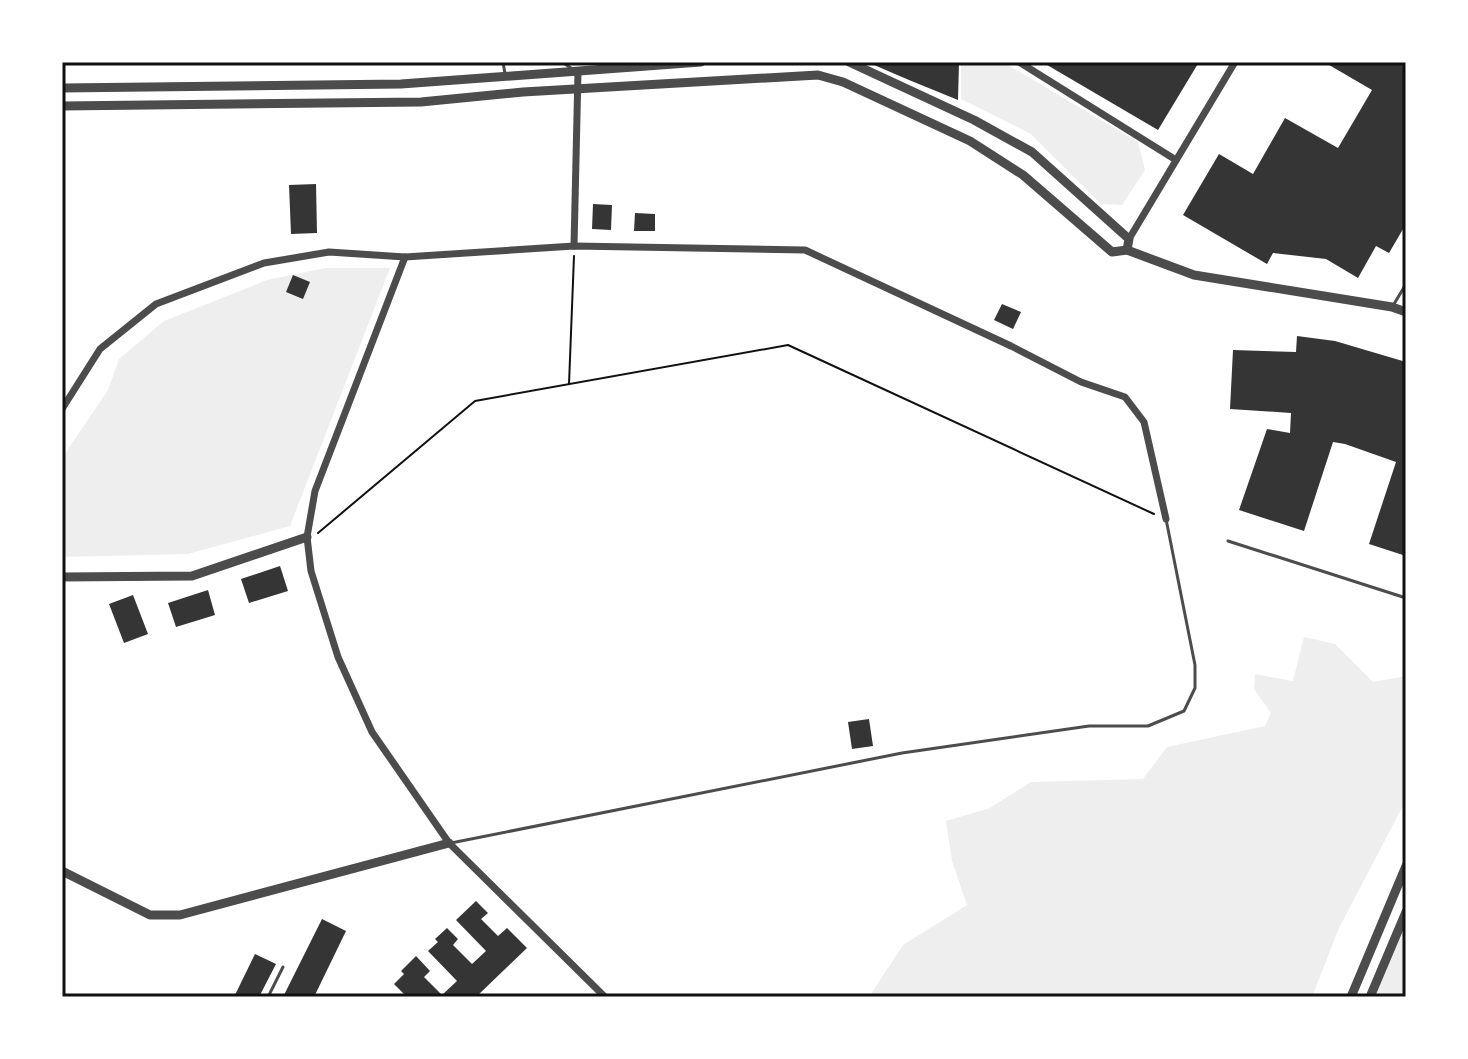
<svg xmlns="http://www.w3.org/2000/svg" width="1468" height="1059" viewBox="0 0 1468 1059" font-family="Spectral,serif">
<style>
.green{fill:#eee}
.building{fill:#353535}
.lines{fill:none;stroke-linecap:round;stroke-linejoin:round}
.path{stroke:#111;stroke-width:2}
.service{stroke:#4c4c4c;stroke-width:3}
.minor{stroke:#4c4c4c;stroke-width:7}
.tertiary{stroke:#4c4c4c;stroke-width:9}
.neatline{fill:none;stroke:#111;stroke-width:3}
</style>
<rect width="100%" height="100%" fill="#fff"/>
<!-- green -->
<g class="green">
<path d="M961,62H1003L1138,142L1145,170L1122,205L1101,204L1031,134L961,99Z"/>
<path d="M325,268H390L290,526L188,554L62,557V458L108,390L119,359L164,321L267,280Z"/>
<path d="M1304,637L1335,644L1373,682L1406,676V800L1339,928L1312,997H869L903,945L967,905L952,861L946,821L990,808L1031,782L1143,779L1167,747L1265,726L1271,713L1254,689L1255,674L1293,681Z"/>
<path d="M1406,912V997H1370Z"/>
</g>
<!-- building -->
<g class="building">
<path d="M867,62H959L958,100L909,80Z"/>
<path d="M1042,62H1199L1158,130Z"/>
<path d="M1324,62H1406V224L1389,253L1376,246L1358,278L1326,259L1273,253L1267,264L1183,215L1219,154L1253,174L1285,118L1338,148L1372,90Z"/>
<path d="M316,184L317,233L291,234L289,185Z"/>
<path d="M593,204L612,205L611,230L592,229Z"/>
<path d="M635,213L655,214V231H634Z"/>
<path d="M293,275L310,282L303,299L286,292Z"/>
<path d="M1002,304L1021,312L1013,329L994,320Z"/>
<path d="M1297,336L1335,341L1406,362V556L1369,544L1396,462L1345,444L1333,442L1304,531L1239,510L1267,429L1290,433L1291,413L1230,409L1233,350L1296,352Z"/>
<path d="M280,566L288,591L249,603L241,579Z"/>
<path d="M208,590L215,615L176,627L168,603Z"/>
<path d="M133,595L148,634L124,643L109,604Z"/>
<path d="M869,719L873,746L852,749L848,722Z"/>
<path d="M476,901L488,913L481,919L498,936L507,928L527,948L476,997H407L394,984L404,974L401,971L416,956L430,971L424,977L442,995L457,981L428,951L438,942L435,939L447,928L458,939L453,945L472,964L486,951L456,920Z"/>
<path d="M322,919L346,931L314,997H283Z"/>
<path d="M255,954L276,964L259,997H234Z"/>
</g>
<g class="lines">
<!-- path -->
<g class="path">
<path d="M569,384L574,256"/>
<path d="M318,533L475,401L788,345L1154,514"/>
</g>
<!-- service -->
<g class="service">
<path d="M503,62L505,74"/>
<path d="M562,62L571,68"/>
<path d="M1394,304L1406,284"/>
<path d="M1228,541L1406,598"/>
<path d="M451,843L902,753L1089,726H1148L1184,711L1195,688V665L1166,519"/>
<path d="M268,997L283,967"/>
</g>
<!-- minor -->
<g class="minor">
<path d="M1019,62L1176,160"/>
<path d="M1129,239L1235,62"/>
<path d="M574,246L578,72"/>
<path d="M405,257L315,491L307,537L311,571L338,657L372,732L449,843L605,997"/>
<path d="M62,409L100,349L156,304L264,263L329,252L405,257L574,246L805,250L1011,346L1081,382L1125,397L1144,422L1166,519"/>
</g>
<!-- tertiary -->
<g class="tertiary">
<path d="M849,62L974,120L1032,152L1129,239L1127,250"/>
<path d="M62,88L401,84L701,62"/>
<path d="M62,106L421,102L523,92L818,75L843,82L970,141L1023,175L1112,252L1127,250L1194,275L1392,307L1406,312"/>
<path d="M62,577L192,576L307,537"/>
<path d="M62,871L150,915H180L449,843"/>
<path d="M1351,997L1406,866"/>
<path d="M1370,997L1406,912"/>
</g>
</g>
<!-- border -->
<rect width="1468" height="1059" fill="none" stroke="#ffffff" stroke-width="128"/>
<rect x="64" y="64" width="1340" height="931" class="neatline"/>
</svg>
